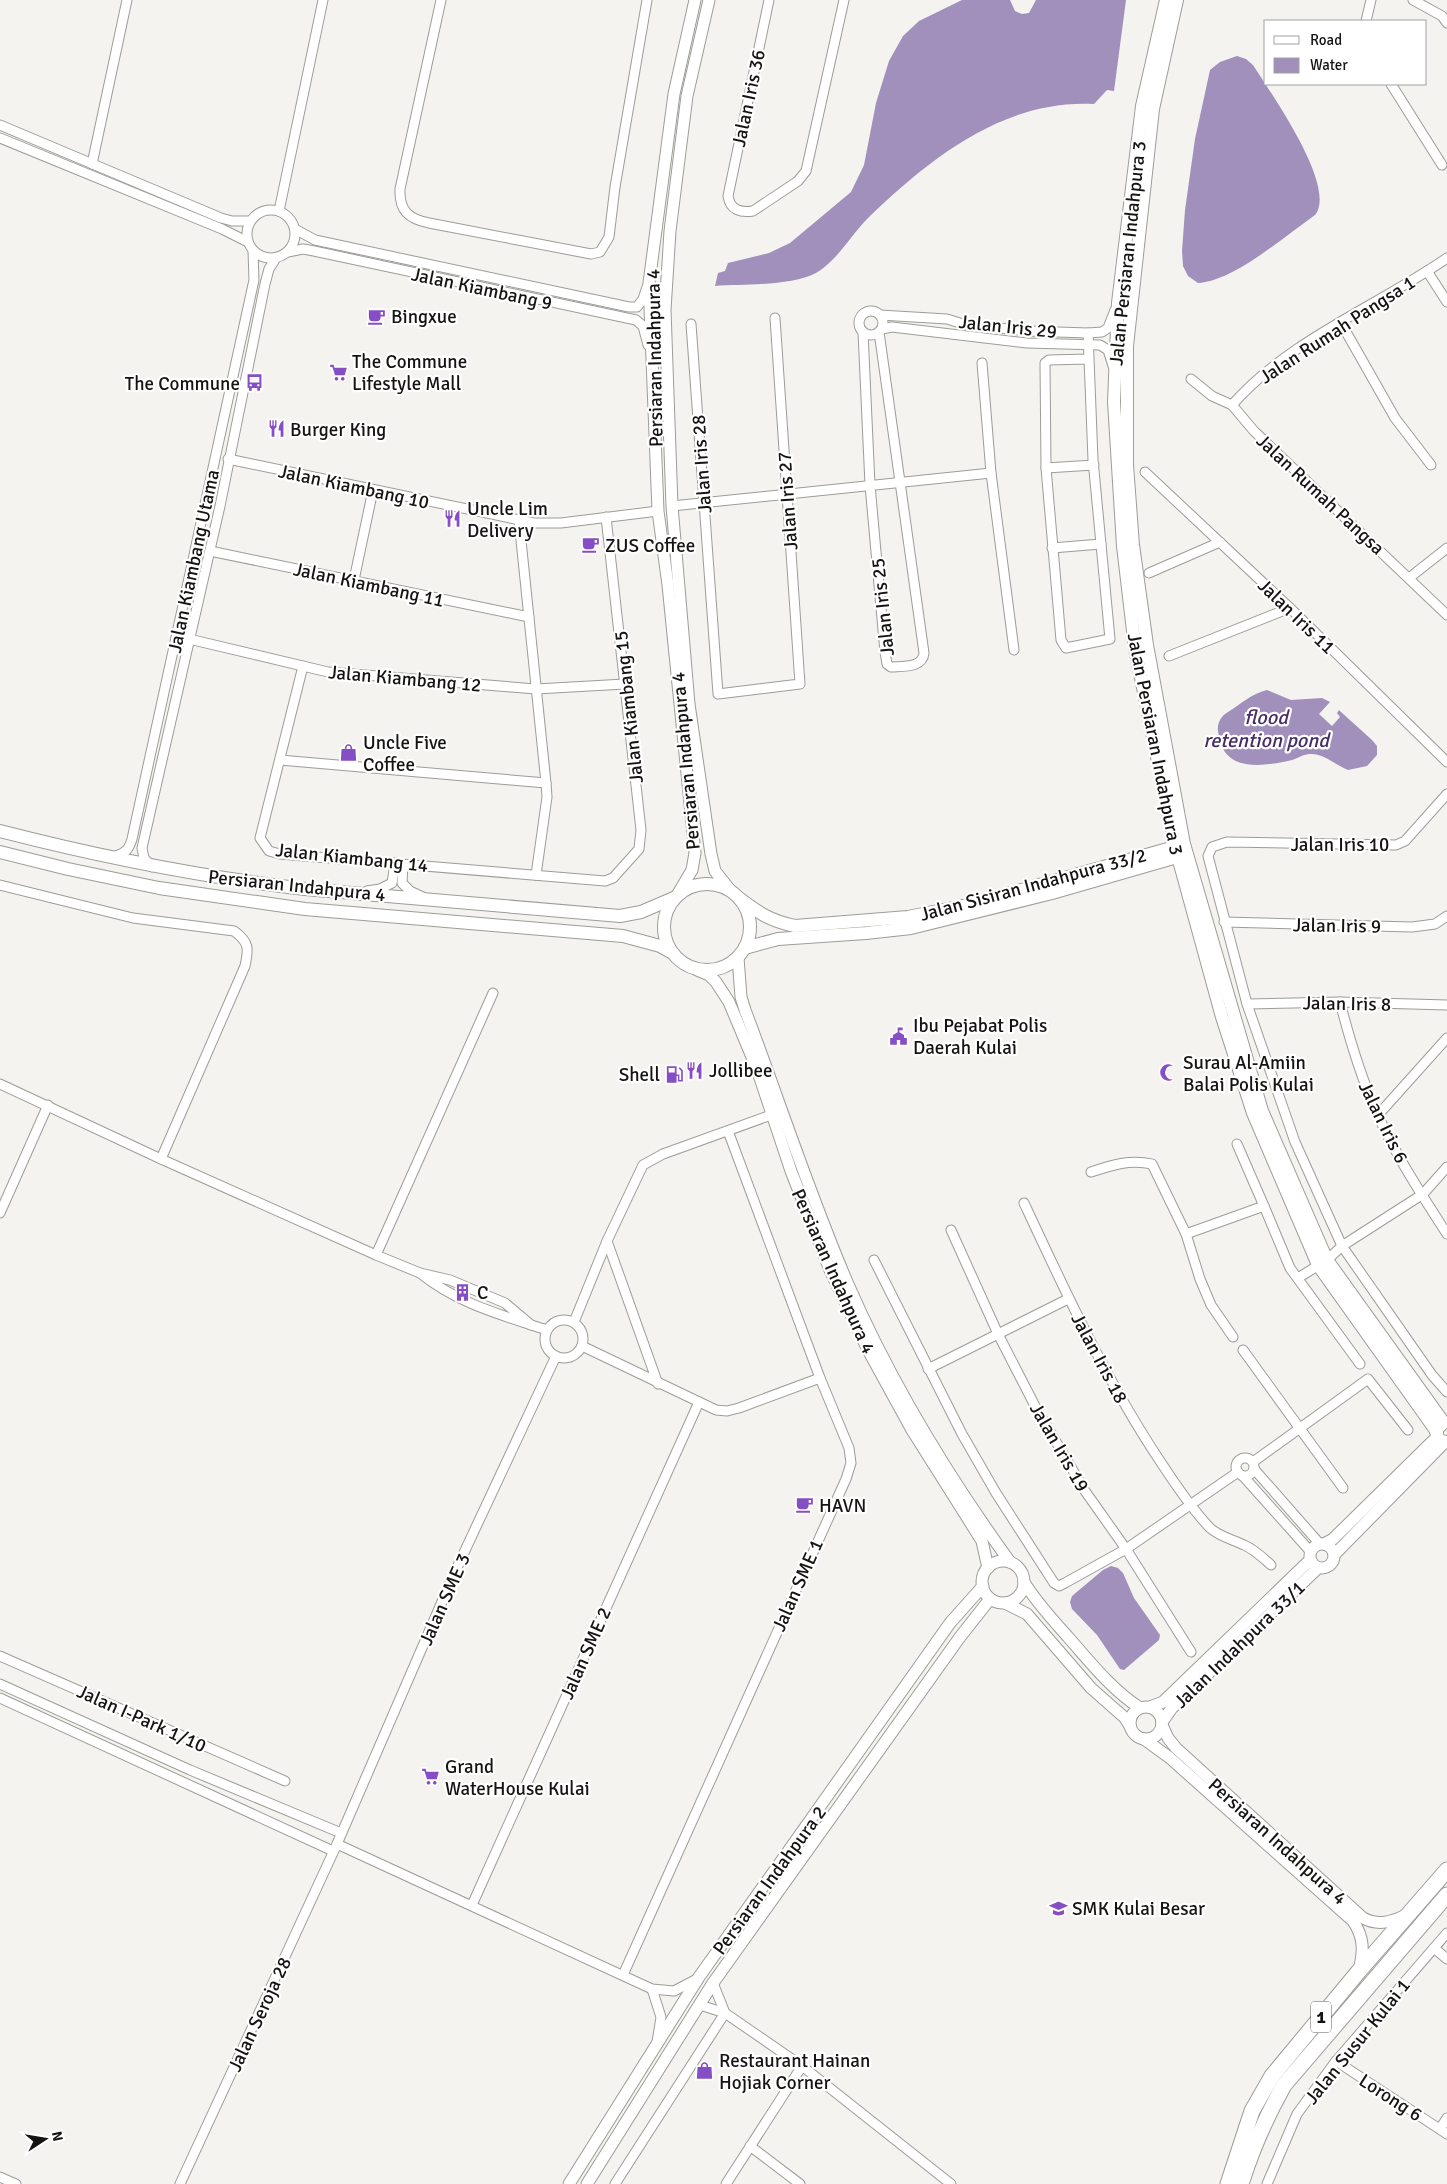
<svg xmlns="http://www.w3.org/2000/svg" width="1447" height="2184" viewBox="0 0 1447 2184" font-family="Signika,sans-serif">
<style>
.water{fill:#a18fbc}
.pier{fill:#f5f3f0}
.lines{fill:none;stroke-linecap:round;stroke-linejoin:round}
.minor-casing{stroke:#9d9c98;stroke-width:11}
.tertiary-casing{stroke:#9d9c98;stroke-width:13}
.secondary-casing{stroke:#9d9c98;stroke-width:14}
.trunk-casing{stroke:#9d9c98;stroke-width:17}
.minor{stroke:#fff;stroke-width:9}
.tertiary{stroke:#fff;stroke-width:11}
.secondary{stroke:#fff;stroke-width:12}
.trunk{stroke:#fff;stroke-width:15}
.labels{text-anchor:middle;stroke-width:4.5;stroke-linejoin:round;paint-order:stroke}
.shield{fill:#fff;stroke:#5b5a5a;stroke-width:1}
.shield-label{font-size:18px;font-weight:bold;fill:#151413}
.street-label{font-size:19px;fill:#151413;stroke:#fff}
.poi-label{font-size:19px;fill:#151413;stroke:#fff;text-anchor:start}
.water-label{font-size:20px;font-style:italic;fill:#462c66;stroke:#fff}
</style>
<rect width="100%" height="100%" fill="#f5f3f0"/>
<!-- water -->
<g class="water">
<path d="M962,0H1010L1015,11L1022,14L1029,13L1036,0H1126L1114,91L1107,90L1094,104C1004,99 929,159 868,218C850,236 838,260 816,273C791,286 744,284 715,286L718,273L725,271L728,263L769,253L790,243L851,192L864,165L876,103L889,61L903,36L919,21Z"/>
<path d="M1237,56L1246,59L1253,65C1270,92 1338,187 1315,215C1285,236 1234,281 1198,283L1188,276L1183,266L1182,251L1185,210L1195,139L1210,70L1220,62Z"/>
<path d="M1267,690L1291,700L1322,698L1330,702L1372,740L1377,746V755L1367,766L1348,770C1335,765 1324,753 1310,754C1304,754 1298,758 1292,760C1261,767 1222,773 1218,731C1217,723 1221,716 1228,712C1241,704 1251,694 1267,690Z"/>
<path d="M1111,1566L1118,1568L1123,1573L1134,1598L1160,1635L1159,1640L1124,1670L1120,1669L1097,1635L1072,1609L1070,1602L1072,1596L1103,1570Z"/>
</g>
<!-- pier -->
<path class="pier" d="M1330,702L1338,705L1337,707L1339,710L1337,713L1340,717L1332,726L1319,714Z"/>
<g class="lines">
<defs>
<g id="minor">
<path d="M441,0L400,189C399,211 409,219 429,223L591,254L600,252L609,237L615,187L647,0"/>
<path d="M769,0L728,196C730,210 741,213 753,211L798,181L806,171L844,0"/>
<path d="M1413,0L1442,16L1447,23"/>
<path d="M1366,21L1371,0"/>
<path d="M1391,84L1442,165"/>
<path d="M0,125L221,218L232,221H250"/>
<path d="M0,138L222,229L248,242"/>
<path d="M92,164L127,0"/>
<circle cx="271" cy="234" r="24"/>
<path d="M279,211L323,0"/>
<path d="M295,229L315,240L629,307H637L643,299L647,287"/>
<path d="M288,252L303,249L314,251L636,320L643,326L648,345"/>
<path d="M1427,271L1447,302"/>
<circle cx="871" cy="323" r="12"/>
<path d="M880,315L947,319L963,324L1027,331L1088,333L1102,332L1108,328L1115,310"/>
<path d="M1341,323L1395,418L1431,465"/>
<path d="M691,324L718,694L800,684L775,318"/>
<path d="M882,329L892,327L1027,343L1100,345L1108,350L1113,366"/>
<path d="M863,332L870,485L885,652L887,664L891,667C903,666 923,668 924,653L879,332"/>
<path d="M1088,333L1093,460L1110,639L1066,648L1061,640L1046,468L1045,363L1049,360L1088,359"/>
<path d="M982,363L991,473L1014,650"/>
<path d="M1191,379L1212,396L1232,405L1254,431L1447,615"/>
<path d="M1232,405C1289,340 1376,307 1447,258"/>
<path d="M228,459L534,523H561L658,511"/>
<path d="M1046,468L1094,465"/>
<path d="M1145,472L1290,608L1447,762"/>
<path d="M672,506L991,473"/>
<path d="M519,521L546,783L547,797L536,875"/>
<path d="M1052,548L1101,544"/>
<path d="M210,551L529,617"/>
<path d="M1149,573L1220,542"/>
<path d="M1409,578L1447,548"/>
<path d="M354,580L373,490"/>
<path d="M189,639L328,672L536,689L625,684"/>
<path d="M1169,656L1290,608"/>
<path d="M303,666L260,838L269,851L280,854L605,881L613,878L639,849L641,830L606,517"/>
<path d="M280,760L546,783"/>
<path d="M1447,794L1405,841L1396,845L1227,842L1212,847L1208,856L1247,1004L1295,1142L1342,1246L1432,1375L1447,1392"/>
<path d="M115,856C126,853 129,849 132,839L254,280L253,251"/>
<path d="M403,864L402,883L410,891L423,897"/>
<path d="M152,867L144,858L142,848L220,506L265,284L269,269L276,258"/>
<path d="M0,885L133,918L234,931C249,942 249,948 245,966L161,1159"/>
<path d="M367,891L380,889L392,883L395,863"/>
<path d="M1224,922L1412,927L1435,924L1447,916"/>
<path d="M1340,1002C1349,1037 1359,1071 1373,1104C1392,1150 1420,1192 1447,1234"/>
<path d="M1247,1004L1340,1002L1447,1005"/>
<path d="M0,1084L161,1159L376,1255L420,1273L450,1280L505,1303L531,1325"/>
<path d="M1378,1115L1447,1038"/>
<path d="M1237,1144L1264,1206"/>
<path d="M1091,1172C1112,1165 1130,1159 1152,1164L1186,1234L1200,1279L1211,1305L1233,1337"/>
<path d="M1024,1203C1065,1291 1106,1380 1160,1461C1175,1484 1191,1508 1210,1528C1220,1537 1232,1539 1244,1545C1254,1549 1262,1557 1271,1565"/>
<path d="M0,1213L48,1105"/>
<path d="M951,1230L998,1334L1035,1406L1085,1491L1126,1549L1191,1652"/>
<path d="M1186,1234L1264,1206L1290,1268L1360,1364"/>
<path d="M607,1241L658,1384"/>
<path d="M376,1255L493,993"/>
<path d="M874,1260L962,1434L996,1493L1054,1583L1059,1586L1065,1583L1126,1549L1238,1472"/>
<path d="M420,1273C458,1304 502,1315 547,1330"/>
<path d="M1298,1278L1327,1260L1342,1246L1423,1194L1447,1167"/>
<circle cx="564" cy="1339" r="19"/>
<path d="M574,1322L607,1241L643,1165L663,1154L771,1115"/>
<path d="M582,1346L716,1410L727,1411L739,1408L820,1378"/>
<path d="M1243,1350L1343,1488"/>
<path d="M928,1369L1068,1299"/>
<circle cx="1245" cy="1467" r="9"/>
<path d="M1253,1462L1368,1379L1408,1430"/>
<path d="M1254,1469L1320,1544"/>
<path d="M1243,1476L1310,1551"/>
<path d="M0,1656L285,1781"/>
<path d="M0,1684L190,1770L341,1833"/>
<path d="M0,1698L333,1851"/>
<path d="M337,1844L652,1989L674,1991L697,1979"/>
<path d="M472,1905L699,1402"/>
<path d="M1434,1948L1447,1959"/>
<path d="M623,1975L846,1479L851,1463L849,1448L820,1378L728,1131"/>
<path d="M713,1983L725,2013"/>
<path d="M652,1989L661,2017L657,2042"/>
<path d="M700,2005L725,2013L802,2066L951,2184"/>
<path d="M1336,2061L1447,2134"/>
<path d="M1440,2129L1447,2118"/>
<path d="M750,2146L800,2184"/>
<path d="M0,2177L16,2184"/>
<path d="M180,2184L337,1844L454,1574L556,1356"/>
<path d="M615,2184L725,2013"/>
<path d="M726,2184L802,2066"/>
<path d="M1267,2184L1297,2114L1336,2061L1447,1933"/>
</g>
<g id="tertiary">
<path d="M709,0L687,96L670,231L665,310L672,506L689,704L711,854L715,871L730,890"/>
<path d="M676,897L692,870L695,853L668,585L658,511L649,283L674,94L695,0"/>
<path d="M738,958L741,997L745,1010C779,1100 809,1193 847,1282C890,1381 947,1475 1010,1562"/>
<path d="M697,970L709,975L716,982L729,1002L757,1069L791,1171L830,1270L867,1348L912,1430L982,1541L988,1568"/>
<circle cx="1322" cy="1556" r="12"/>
<path d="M1324,1544L1333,1539L1437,1437"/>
<path d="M1334,1555L1445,1442"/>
<circle cx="1003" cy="1582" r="21"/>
<path d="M1024,1582C1036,1602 1052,1619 1068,1637C1090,1662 1112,1690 1140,1708"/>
<path d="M1005,1603L1027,1614L1091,1688L1125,1718L1130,1726"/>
<circle cx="1146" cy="1723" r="16"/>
<path d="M1150,1707L1163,1702L1310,1560"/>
<path d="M1162,1722L1172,1708L1318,1568"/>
<path d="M1162,1725L1168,1738L1176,1748L1363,1918C1378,1926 1392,1922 1406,1915"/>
<path d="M1144,1739L1170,1758L1353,1921C1364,1937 1364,1951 1359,1970"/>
<path d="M569,2184L699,1977L950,1623L983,1586"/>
<path d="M587,2184L713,1983L960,1637L990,1599"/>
</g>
<g id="secondary">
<path d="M1166,0L1142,106L1118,303L1114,402L1123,546L1135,648L1175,846L1222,1017L1253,1113L1318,1265L1437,1432"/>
<path d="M1177,0L1153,109L1127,346V465L1133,545L1147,645L1184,844L1262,1111L1327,1260L1444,1423"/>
<path d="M0,831C101,857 202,877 305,889L620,916L641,912L676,897"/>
<path d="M0,852L68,869L159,888L305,909L623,936L660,946L671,952"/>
<circle cx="707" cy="927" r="43"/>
<path d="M739,898C759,913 770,921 795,926L908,917L968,905L1182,845"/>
<path d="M745,948L778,939L866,933L911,928L1052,893L1184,855"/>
<path d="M1441,1425L1437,1429C1435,1436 1439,1442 1447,1442"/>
</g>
<g id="trunk">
<path d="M1228,2184L1252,2111L1272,2076L1359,1971L1447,1870"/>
<path d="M1241,2184C1252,2149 1266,2117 1284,2085L1447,1895"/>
</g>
</defs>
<!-- minor casing -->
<use href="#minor" class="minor-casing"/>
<!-- tertiary casing -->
<use href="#tertiary" class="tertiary-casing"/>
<!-- secondary casing -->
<use href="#secondary" class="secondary-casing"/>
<!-- trunk casing -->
<use href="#trunk" class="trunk-casing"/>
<!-- minor -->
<use href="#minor" class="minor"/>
<!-- tertiary -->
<use href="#tertiary" class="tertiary"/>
<!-- secondary -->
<use href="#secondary" class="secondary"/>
<!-- trunk -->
<use href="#trunk" class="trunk"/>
</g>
<!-- icons -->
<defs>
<symbol id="cafe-bare" viewBox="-9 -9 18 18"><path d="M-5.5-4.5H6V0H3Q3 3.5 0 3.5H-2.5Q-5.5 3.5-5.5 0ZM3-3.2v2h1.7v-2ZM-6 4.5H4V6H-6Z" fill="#864ec5" stroke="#fff" stroke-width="2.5" paint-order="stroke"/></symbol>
<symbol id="supermarket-bare" viewBox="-9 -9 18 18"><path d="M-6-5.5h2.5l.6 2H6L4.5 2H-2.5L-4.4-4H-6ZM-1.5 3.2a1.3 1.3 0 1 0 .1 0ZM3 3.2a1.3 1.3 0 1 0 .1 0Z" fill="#864ec5" stroke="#fff" stroke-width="2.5" paint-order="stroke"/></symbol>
<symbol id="bus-bare" viewBox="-9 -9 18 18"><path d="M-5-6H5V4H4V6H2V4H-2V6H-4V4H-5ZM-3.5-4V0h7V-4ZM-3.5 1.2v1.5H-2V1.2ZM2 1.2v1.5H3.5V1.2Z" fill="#864ec5" stroke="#fff" stroke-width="2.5" paint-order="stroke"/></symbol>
<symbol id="restaurant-bare" viewBox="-9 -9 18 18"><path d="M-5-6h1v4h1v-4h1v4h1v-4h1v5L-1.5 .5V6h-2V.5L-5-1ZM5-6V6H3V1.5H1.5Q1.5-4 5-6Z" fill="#864ec5" stroke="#fff" stroke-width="2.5" paint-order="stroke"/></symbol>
<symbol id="shop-bare" viewBox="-9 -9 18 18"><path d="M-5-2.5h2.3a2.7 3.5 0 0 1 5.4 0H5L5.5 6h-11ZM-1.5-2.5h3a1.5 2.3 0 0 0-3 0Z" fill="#864ec5" stroke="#fff" stroke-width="2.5" paint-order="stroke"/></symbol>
<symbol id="civic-bare" viewBox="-9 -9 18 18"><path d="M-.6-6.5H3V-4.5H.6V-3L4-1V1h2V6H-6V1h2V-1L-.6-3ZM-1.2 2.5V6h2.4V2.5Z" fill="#864ec5" stroke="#fff" stroke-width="2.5" paint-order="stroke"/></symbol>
<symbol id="mosque-bare" viewBox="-9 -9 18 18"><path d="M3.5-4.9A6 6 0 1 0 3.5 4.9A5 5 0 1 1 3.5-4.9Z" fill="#864ec5" stroke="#fff" stroke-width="2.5" paint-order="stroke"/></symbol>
<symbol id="fuel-bare" viewBox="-9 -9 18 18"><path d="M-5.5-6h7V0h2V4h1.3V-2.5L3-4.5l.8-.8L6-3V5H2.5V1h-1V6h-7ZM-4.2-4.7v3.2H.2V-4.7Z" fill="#864ec5" stroke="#fff" stroke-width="2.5" paint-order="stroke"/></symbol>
<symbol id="building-bare" viewBox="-9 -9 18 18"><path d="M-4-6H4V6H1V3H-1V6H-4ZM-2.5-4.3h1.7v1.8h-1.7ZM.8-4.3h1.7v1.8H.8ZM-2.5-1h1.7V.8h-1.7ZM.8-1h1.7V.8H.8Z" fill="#864ec5" stroke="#fff" stroke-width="2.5" paint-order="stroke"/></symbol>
<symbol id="school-bare" viewBox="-9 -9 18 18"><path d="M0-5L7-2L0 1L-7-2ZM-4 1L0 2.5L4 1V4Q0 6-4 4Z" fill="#864ec5" stroke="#fff" stroke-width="2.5" paint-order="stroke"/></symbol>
</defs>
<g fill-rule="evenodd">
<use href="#cafe-bare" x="364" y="304" width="25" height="25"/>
<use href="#supermarket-bare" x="326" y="360" width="25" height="25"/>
<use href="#bus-bare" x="242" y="370" width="25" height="25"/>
<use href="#restaurant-bare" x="264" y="416" width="25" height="25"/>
<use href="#restaurant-bare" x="440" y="506" width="25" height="25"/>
<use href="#cafe-bare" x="578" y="532" width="25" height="25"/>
<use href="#shop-bare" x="336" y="740" width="25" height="25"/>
<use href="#civic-bare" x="886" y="1024" width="25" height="25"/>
<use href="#restaurant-bare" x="682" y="1058" width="25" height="25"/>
<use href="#mosque-bare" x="1156" y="1060" width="25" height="25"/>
<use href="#fuel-bare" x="662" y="1062" width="25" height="25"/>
<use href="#building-bare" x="450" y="1280" width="25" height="25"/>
<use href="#cafe-bare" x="792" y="1492" width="25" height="25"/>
<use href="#supermarket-bare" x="418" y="1764" width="25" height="25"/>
<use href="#school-bare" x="1046" y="1896" width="25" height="25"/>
<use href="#shop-bare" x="692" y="2058" width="25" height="25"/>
</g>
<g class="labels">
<!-- shield labels -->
<rect class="shield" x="1311" y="2001.5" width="20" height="31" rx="4"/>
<g class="shield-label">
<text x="1321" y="2023">1</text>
</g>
<!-- street labels -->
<g class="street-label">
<text transform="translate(748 98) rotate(-78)" y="7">Jalan Iris 36</text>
<text transform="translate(1127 253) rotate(-84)" y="7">Jalan Persiaran Indahpura 3</text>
<text transform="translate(482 288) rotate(12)" y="7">Jalan Kiambang 9</text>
<text transform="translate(1008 326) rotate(6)" y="7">Jalan Iris 29</text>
<text transform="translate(1337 329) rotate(-33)" y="7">Jalan Rumah Pangsa 1</text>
<text transform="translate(654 358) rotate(-91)" y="7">Persiaran Indahpura 4</text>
<text transform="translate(701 464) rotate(-94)" y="7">Jalan Iris 28</text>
<text transform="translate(354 486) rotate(12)" y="7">Jalan Kiambang 10</text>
<text transform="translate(1321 494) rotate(43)" y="7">Jalan Rumah Pangsa</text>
<text transform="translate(787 501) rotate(-94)" y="7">Jalan Iris 27</text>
<text transform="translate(193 561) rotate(-78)" y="7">Jalan Kiambang Utama</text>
<text transform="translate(369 584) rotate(12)" y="7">Jalan Kiambang 11</text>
<text transform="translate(882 607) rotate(-96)" y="7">Jalan Iris 25</text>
<text transform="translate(1297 616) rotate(44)" y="7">Jalan Iris 11</text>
<text transform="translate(405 678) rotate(5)" y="7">Jalan Kiambang 12</text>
<text transform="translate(628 707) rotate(-96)" y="7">Jalan Kiambang 15</text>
<text transform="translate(1156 744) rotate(79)" y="7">Jalan Persiaran Indahpura 3</text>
<text transform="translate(685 761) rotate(-95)" y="7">Persiaran Indahpura 4</text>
<text x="1340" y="851">Jalan Iris 10</text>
<text transform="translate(352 857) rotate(6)" y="7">Jalan Kiambang 14</text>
<text transform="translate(1033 884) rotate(-15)" y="7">Jalan Sisiran Indahpura 33/2</text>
<text transform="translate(297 885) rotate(6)" y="7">Persiaran Indahpura 4</text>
<text transform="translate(1337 925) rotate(1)" y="7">Jalan Iris 9</text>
<text transform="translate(1347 1003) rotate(1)" y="7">Jalan Iris 8</text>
<text transform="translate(1384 1122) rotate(64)" y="7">Jalan Iris 6</text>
<text transform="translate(834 1271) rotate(66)" y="7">Persiaran Indahpura 4</text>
<text transform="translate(1100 1358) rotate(62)" y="7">Jalan Iris 18</text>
<text transform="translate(1060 1447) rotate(60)" y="7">Jalan Iris 19</text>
<text transform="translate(797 1585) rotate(-66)" y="7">Jalan SME 1</text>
<text transform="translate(444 1599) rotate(-66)" y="7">Jalan SME 3</text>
<text transform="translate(1239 1644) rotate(-44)" y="7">Jalan Indahpura 33/1</text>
<text transform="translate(585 1653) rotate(-66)" y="7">Jalan SME 2</text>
<text transform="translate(142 1718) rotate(24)" y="7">Jalan I-Park 1/10</text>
<text transform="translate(1278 1841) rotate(42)" y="7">Persiaran Indahpura 4</text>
<text transform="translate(769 1880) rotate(-54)" y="7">Persiaran Indahpura 2</text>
<text transform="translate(259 2014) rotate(-65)" y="7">Jalan Seroja 28</text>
<text transform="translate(1357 2041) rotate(-51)" y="7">Jalan Susur Kulai 1</text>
<text transform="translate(1391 2097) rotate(33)" y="7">Lorong 6</text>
</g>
<!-- poi labels -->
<g class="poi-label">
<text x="391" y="323">Bingxue</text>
<text x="352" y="368">The Commune<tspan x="352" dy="22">Lifestyle Mall</tspan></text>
<text x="240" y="390" text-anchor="end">The Commune</text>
<text x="290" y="436">Burger King</text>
<text x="467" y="515">Uncle Lim<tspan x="467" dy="22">Delivery</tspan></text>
<text x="605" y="552">ZUS Coffee</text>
<text x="363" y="749">Uncle Five<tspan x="363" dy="22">Coffee</tspan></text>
<text x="913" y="1032">Ibu Pejabat Polis<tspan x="913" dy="22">Daerah Kulai</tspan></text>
<text x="1183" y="1069">Surau Al-Amiin<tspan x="1183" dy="22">Balai Polis Kulai</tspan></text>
<text x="709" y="1077">Jollibee</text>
<text x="660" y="1081" text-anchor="end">Shell</text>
<text x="477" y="1299">C</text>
<text x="819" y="1512">HAVN</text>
<text x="445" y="1773">Grand<tspan x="445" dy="22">WaterHouse Kulai</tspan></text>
<text x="1072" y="1915">SMK Kulai Besar</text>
<text x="719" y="2067">Restaurant Hainan<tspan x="719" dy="22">Hojiak Corner</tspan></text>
</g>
<!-- water labels -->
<g class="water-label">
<text x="1266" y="724">flood<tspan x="1266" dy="23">retention pond</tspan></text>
</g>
</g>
<!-- legend -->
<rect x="1264" y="20" width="162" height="65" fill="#ffffff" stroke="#a1a1a1"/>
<rect x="1274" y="36" width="25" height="8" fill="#ffffff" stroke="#a1a1a1"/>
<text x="1310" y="45" font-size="15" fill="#151413">Road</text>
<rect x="1274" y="58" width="25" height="15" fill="#a18fbc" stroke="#a1a1a1"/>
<text x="1310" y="70" font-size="15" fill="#151413">Water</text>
<!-- north arrow -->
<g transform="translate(45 2139) rotate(78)" stroke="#ffffff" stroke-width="4" paint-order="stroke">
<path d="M0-4L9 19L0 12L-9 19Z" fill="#151413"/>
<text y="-8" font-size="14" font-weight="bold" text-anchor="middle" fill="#151413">N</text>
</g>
</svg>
